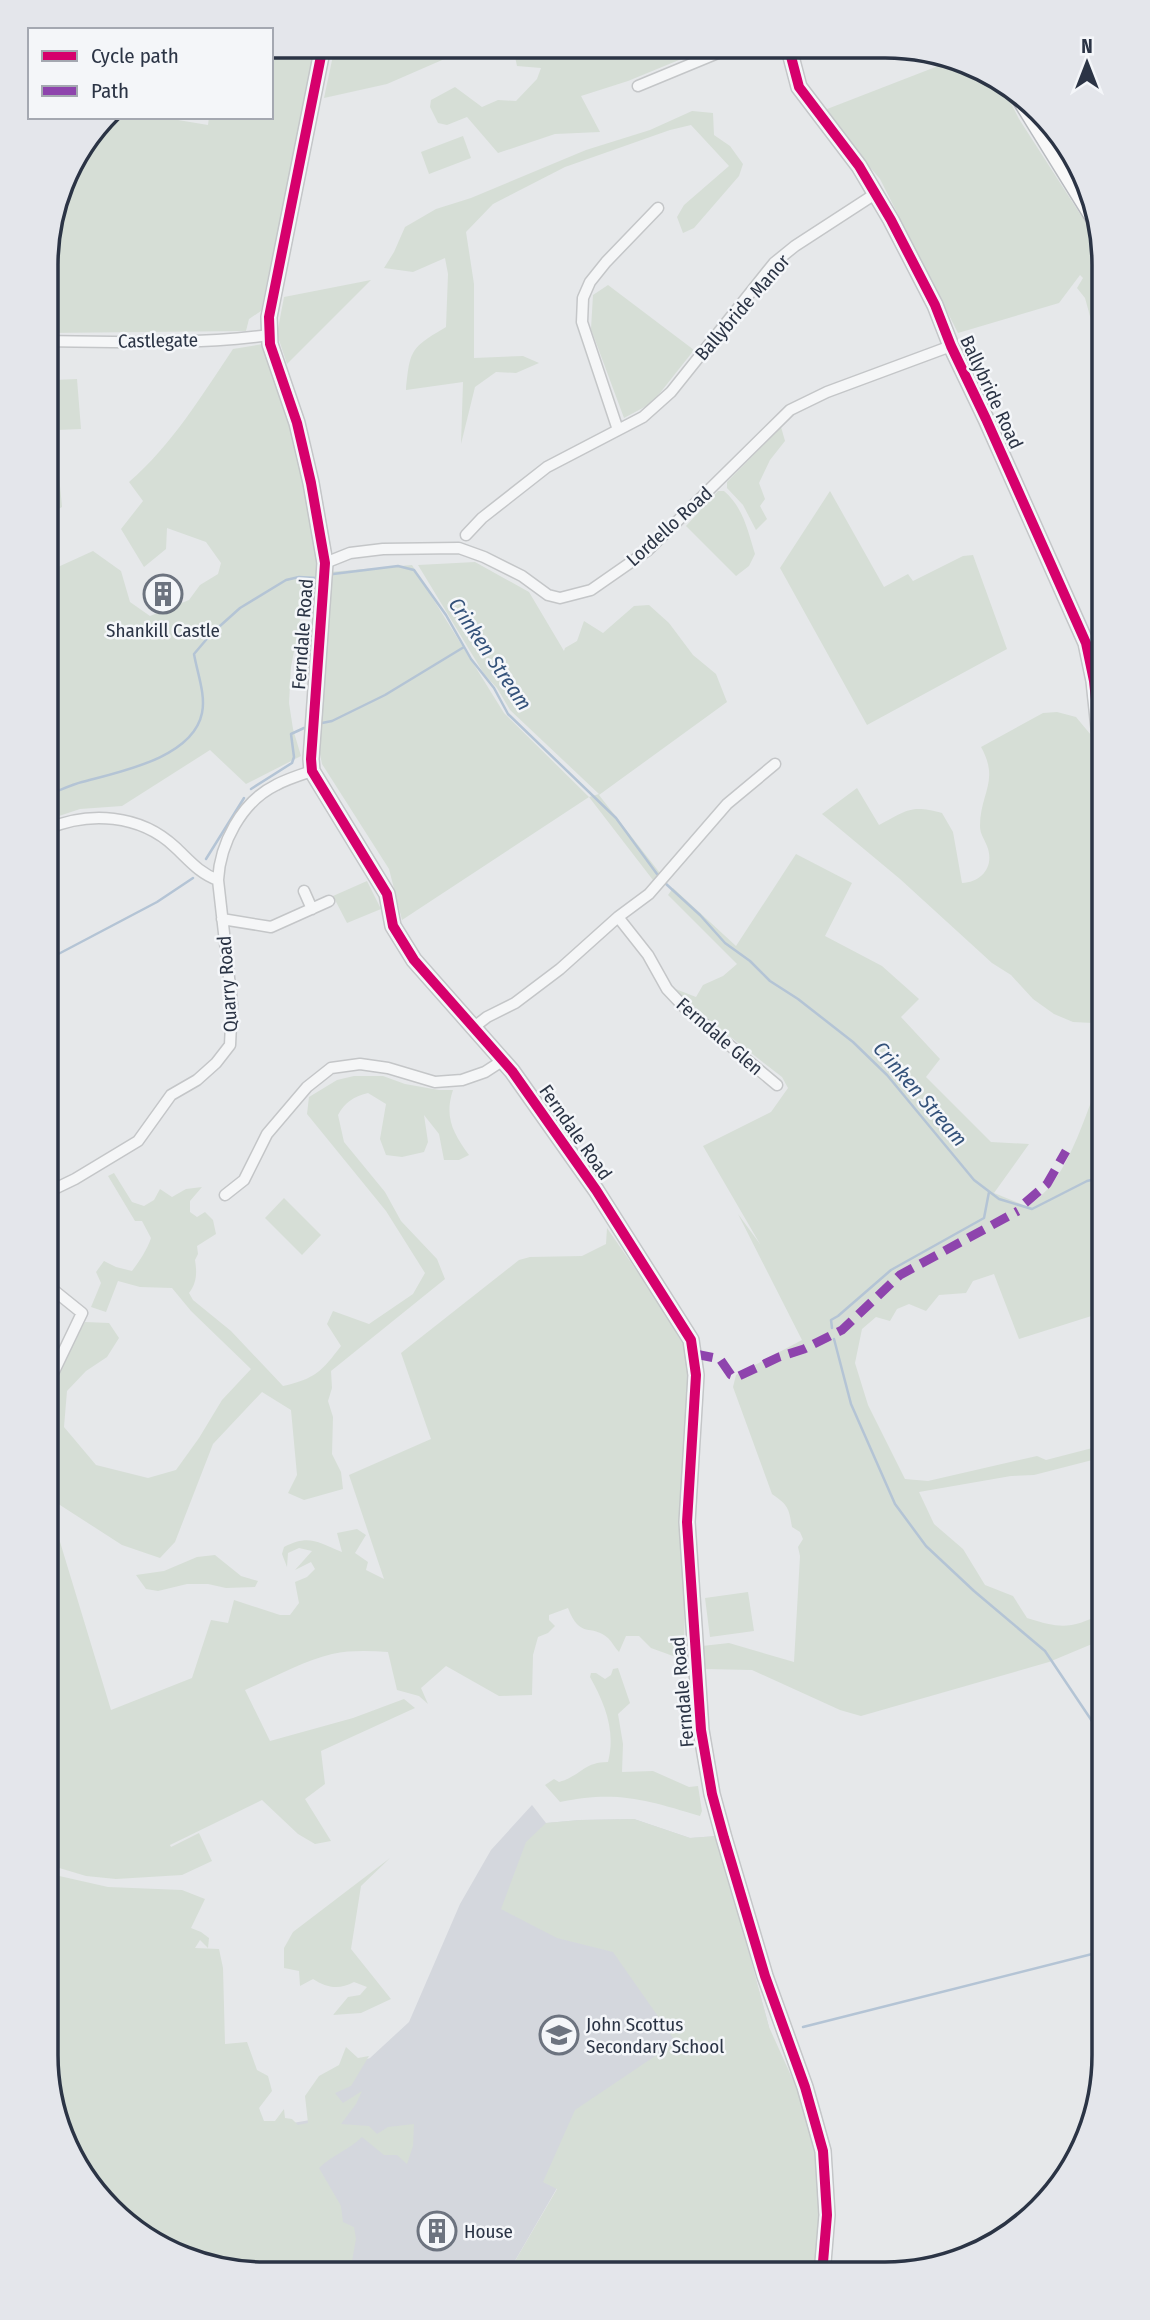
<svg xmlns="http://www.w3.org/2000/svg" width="1150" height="2320" font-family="'Fira Sans Condensed',sans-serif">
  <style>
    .built { fill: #d4d7dd }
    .green { fill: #d6ded6 }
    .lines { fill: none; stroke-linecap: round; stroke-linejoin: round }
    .stream { stroke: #b4c4d5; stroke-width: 2.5 }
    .street-casing { stroke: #c4c6c8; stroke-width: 13 }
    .secondary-casing { stroke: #c4c6c8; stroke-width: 18 }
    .highway-casing { stroke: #b8bbbf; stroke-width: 21 }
    .street { stroke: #f5f6f7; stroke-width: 10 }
    .secondary { stroke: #f8f8f8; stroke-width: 14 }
    .highway { stroke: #f8f8f8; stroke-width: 18 }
    .quiet { stroke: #8e44ad; stroke-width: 9; stroke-dasharray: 18 9; stroke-linecap: butt }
    .cycleway-casing { stroke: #f4f6f9; stroke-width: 15 }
    .cycleway { stroke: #d6006c; stroke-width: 10 }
    .labels { text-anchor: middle; stroke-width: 5; stroke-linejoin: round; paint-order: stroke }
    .street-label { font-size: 19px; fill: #2b3445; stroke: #f4f6f9 }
    .poi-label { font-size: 19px; fill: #2b3445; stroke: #f4f6f9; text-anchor: start }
    .water-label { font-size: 21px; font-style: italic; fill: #34527a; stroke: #f4f6f9 }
    .rim { fill: none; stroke: #2b3445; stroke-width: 3.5 }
  </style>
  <rect width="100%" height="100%" fill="#e6e8ea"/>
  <path class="built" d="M532 1805 546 1823 580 1820 634 1819 690 1838 717 1836 769 2027 544 2182 557 2188 508 2273H299L264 2128 310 2120 320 2078 370 2058 409 2022 460 1904 491 1850Z"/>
  <path class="green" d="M271 46H316L261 311 249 319 246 331 47 333V236L68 167 107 117H160L208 125 209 117H271Z
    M335 46 472 47 387 84 324 98Z
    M524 47 708 48 628 81 581 96 600 132 555 134 498 153 467 117 447 125 438 123 430 107 431 100 455 87 482 107 498 100 516 101 537 79 541 68 517 66 514 52Z
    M951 61 1003 87 1019 119 1102 248 1104 265V367L1085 298 1077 288 1083 278 1080 275 1059 303 958 333 880 179 822 111Z
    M692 111 713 113 714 135 730 146 743 164 739 176 694 228 683 233 677 217 684 205 729 166 691 125 670 130 565 167 493 204 466 232 474 284V358L523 356 539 363 516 373 496 372 475 387 461 444 463 382 406 390C410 349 411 348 446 327L448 274 445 258 413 272 384 268 394 252 405 227 436 209 471 198 586 150 650 130Z
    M463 136 471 158 429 174 421 152Z
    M371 280 287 364 277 334 284 297Z
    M608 285 694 350 652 403 624 418 591 329 593 295Z
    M263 344C289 424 319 505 319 590L303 604 291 667 289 703 293 729 301 756 246 784 210 750 122 806 80 809 47 820V572L93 551 121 571 130 602 150 616 189 600 200 585 218 574 221 563 206 542 167 528 166 549 144 567 121 529 143 501 129 482C172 445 202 395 233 349Z
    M47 349 62 507 55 511 49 510 53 530 47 532Z
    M77 379 81 429 57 430 54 380Z
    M781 427 785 441 770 460 759 483 765 499 760 506 767 519 756 530 743 505 727 488V482Z
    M718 491H724C743 507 748 531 755 554L749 566 736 576 686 526Z
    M830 491 884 587 908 574 913 581 963 556 973 555 1007 649 867 725 780 568Z
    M475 562 529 592 564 651 565 648 577 641 584 621 603 633 634 606 649 605 669 623 693 655 716 674 727 702 599 795 663 877 656 884 589 797 402 920 389 869 322 764 317 739 329 572 412 565 504 713 589 797 599 794 510 710 497 688 484 674 418 565Z
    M1057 712 1076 717 1091 735 1104 882 1103 987 1098 1007 1101 1015 1093 1023 1073 1022 1054 1014 1033 999 1011 975 992 963 900 879 822 814 857 788 879 825C906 811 910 804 942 813L953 832 962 883C982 882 995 866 987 846 984 838 980 834 980 826 980 793 1000 781 981 747L1043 713Z
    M796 854 852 883 825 936 882 966 919 999 901 1017 940 1059 926 1077 991 1142 1029 1144 994 1193 1026 1206C1064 1189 1083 1121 1098 1084L1104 1089V1312L1019 1339 994 1274 973 1281 966 1293 939 1295 926 1311 909 1304 897 1309 890 1321 876 1317 862 1329 855 1363 868 1405 905 1479 928 1481 1037 1456 1046 1460 1104 1445V1457L1034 1475 1011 1476 919 1492 934 1524 963 1549 985 1585 1013 1596 1027 1618C1062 1629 1070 1629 1104 1613V1639L1049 1662 861 1716 840 1710 752 1670 705 1669 702 1646 729 1643 794 1662 800 1556 798 1547 803 1539 800 1532 792 1527C789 1508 788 1505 772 1494L733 1387 736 1375 802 1340 738 1214 760 1244 703 1146 771 1112 788 1088 782 1077 687 1003 673 988 696 997 703 985 723 976 737 964 668 895 673 888 736 946Z
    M367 881 381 909 347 923 333 896Z
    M354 1076H383L405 1084 439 1090H453C444 1117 453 1133 469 1155L459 1160H444L439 1134 424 1115 428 1142 424 1152 402 1157 386 1155 380 1139 386 1104 368 1093C353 1097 345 1102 338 1115L344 1142 385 1192 401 1221 437 1259 445 1279 331 1371 332 1388 328 1401 333 1417 332 1454 341 1472 343 1489 304 1500 288 1493 297 1475 291 1410 262 1392 213 1444 175 1542 160 1558 122 1545 46 1496V1392L85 1322 109 1323 119 1338 107 1357 86 1371 67 1391 64 1427 96 1465 148 1478 176 1470 199 1438 222 1400 251 1369 191 1311 172 1288 140 1287 118 1281 106 1312 91 1307 101 1283 96 1272 104 1261 116 1267 132 1271C140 1260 147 1250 151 1238L142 1221H135L108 1176 114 1173 132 1202 144 1206 154 1200 160 1189 172 1197 186 1189 202 1187 190 1201V1212L197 1217 205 1212 213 1220 216 1234 197 1246 198 1254 195 1260C197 1273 197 1282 189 1293L193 1300 231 1331 283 1386C315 1379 322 1371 341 1346L327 1324 333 1311 369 1324 413 1294 425 1273 386 1211 307 1114 309 1097 337 1080Z
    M284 1198 321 1235 302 1255 265 1218Z
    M607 1228 661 1306 688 1353 684 1660 651 1648 639 1636H626L619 1652C615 1648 612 1642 608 1638 591 1623 580 1640 568 1608L549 1615V1620L555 1626 548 1633 538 1637 533 1655 532 1695 499 1696 446 1666 421 1688 428 1704 419 1696 397 1690 388 1652C370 1651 351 1650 332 1654 303 1661 273 1678 245 1690L270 1741 353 1718 404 1699 415 1708 321 1751 325 1784 305 1799 331 1841 315 1844 298 1834 262 1800 170 1845 171 1847 199 1833 212 1861 182 1875 116 1879 86 1876 46 1864V1529L57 1532 111 1710 192 1678 211 1620 228 1623 234 1600 280 1615H290L299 1603 295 1582 307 1577 315 1569 311 1562 295 1570 312 1551 299 1548 288 1553 287 1567 282 1554 284 1547C309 1534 317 1542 342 1552L337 1533 357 1529 366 1535 355 1553 368 1562 366 1570 384 1579 349 1475 431 1439 401 1353 519 1260 530 1257 582 1256 606 1244Z
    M215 1555 241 1576 258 1581 255 1587 226 1588 208 1584H187L158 1591 146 1589 136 1575 164 1571 197 1557Z
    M748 1592 754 1631 710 1637 705 1598Z
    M618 1668 630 1703 618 1714 623 1744 622 1772 653 1771 689 1787 698 1786 702 1811 700 1816C647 1800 616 1790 560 1802L545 1785 554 1779 559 1782C581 1776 583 1762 608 1762 616 1731 605 1704 590 1677L591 1673H596L605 1679 611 1675 613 1669Z
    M634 1819 690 1838 717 1836 769 2027 808 2113 817 2155 820 2193 817 2274 508 2273 557 2189 543 2182 575 2110 676 2042 613 1952 557 1938 501 1909 526 1842 546 1823 580 1820Z
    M390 1858 361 1886 351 1949 391 1999 361 2013 333 2015 348 1997 360 1995 367 1987 354 1982C339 1990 327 1988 313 1979L300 1986 299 1971 284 1968V1948L293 1932Z
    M46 1873 108 1887 182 1890 205 1899 191 1928 201 1932 209 1938 208 1948 200 1940 195 1948 219 1949 223 1968 225 2044 247 2042 257 2070 268 2076 272 2091 259 2108 264 2121H275L284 2109 285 2118 292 2119 298 2125 308 2123 305 2096 319 2076 339 2065 346 2047 358 2058 369 2056 351 2086 335 2093 343 2103 362 2091 356 2104 341 2124 369 2126 377 2134 388 2127 414 2124 413 2146 407 2164 397 2155H384L362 2137C349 2150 332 2155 319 2168L341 2206 343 2222 354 2227 356 2239 350 2273H236L180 2258 120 2220 57 2125 46 2055Z"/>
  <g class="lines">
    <path class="stream" d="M333 574 398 566 414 570 446 615 471 659 494 688 508 714 616 818 657 874
      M322 723 332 721 385 695 464 647
      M251 789 292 763 294 757 291 734 304 728
      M47 795C59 791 70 785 82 782 119 772 193 758 202 713 206 695 197 672 194 654L211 634 240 608 286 580 299 577 316 578
      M206 859 244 798
      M665 883 700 915 725 943 750 961 770 981 798 999 853 1042 887 1075 974 1180 999 1199 1032 1209 1087 1181 1104 1177
      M47 960 157 902 193 878
      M832 1328 831 1320 838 1316 891 1270 984 1218 989 1192
      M834 1339 851 1404 895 1504 926 1546 974 1591 1045 1651 1104 1739
      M803 2027 1104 1951"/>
    <defs>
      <path id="street" d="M638 86 730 48
        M47 341C120 342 197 345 269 335
        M618 430 582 322 583 298 590 282 606 262 658 208
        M466 535 482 518 547 467 643 417 671 392 774 263 795 246 875 194
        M325 563 350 553 383 549 459 548 484 557 522 576 548 595 560 598 591 590 647 551 790 410 827 392 951 346
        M47 829C89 811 140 814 175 847 189 860 199 873 218 880
        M304 891 312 909
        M618 917 648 955 667 989 685 1008 777 1085
        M222 919 271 927 329 901
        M474 1027 487 1017 515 1003 560 969 618 917 649 894 727 804 775 764
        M46 1193 75 1179 138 1141 171 1095 197 1080 216 1063 230 1045 232 1004 218 880C220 844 241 802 276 785 287 779 300 775 312 771
        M225 1195 244 1180 267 1134 307 1087 331 1068 360 1064 388 1068 435 1082 462 1080 485 1072 502 1061
        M46 1388 82 1313 46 1284"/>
      <path id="secondary" d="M323 46 269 317 270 344 297 423 311 483 325 563 311 759 312 771 387 894 393 926 414 960 512 1071 596 1190 691 1340 696 1375 687 1522 701 1730 712 1794 724 1838 765 1976 805 2087 823 2151 827 2215 822 2274
        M789 49 799 87 859 166 891 220 935 305 951 346 986 419 1086 643 1094 681 1104 775"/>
      <path id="highway" d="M1019 95 1097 221"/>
    </defs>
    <use href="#street" class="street-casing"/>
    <use href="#secondary" class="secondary-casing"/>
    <use href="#highway" class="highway-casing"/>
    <use href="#street" class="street"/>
    <use href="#secondary" class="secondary"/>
    <use href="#highway" class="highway"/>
    <path class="quiet" d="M1025 1203 1047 1184 1066 1151
      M695 1354 720 1359 731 1375 737 1377 779 1357 804 1349 842 1330 900 1275 1018 1211"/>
    <defs>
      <path id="cycleway" d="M323 46 269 317 270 344 297 423 311 483 325 563 311 759 312 771 387 894 393 926 414 960 512 1071 596 1190 691 1340 696 1375 687 1522 701 1730 712 1794 724 1838 765 1976 805 2087 823 2151 827 2215 822 2274
        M789 49 799 87 859 166 891 220 935 305 951 346 986 419 1086 643 1094 681 1104 775"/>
    </defs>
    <use href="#cycleway" class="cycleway-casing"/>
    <use href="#cycleway" class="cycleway"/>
  </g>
  <defs>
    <symbol id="building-ring" viewBox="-11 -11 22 22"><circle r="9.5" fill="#f4f6f9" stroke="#6c737f" stroke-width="1.5"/><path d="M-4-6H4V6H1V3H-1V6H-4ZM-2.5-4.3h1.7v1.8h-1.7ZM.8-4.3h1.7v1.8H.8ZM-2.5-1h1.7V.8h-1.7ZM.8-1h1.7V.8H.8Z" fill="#6c737f"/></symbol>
    <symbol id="school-ring" viewBox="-11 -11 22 22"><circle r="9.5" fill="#f4f6f9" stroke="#6c737f" stroke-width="1.5"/><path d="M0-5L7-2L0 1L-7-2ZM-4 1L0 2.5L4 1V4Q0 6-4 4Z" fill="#6c737f"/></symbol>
  </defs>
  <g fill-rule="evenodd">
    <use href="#building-ring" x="141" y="572" width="44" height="44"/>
    <use href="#school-ring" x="537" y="2013" width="44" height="44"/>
    <use href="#building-ring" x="415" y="2209" width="44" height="44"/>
  </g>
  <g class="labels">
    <g class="street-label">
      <text transform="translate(742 307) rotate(-49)" y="7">Ballybride Manor</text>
      <text transform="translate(158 340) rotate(-1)" y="7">Castlegate</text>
      <text transform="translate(992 392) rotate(65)" y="7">Ballybride Road</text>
      <text transform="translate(669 526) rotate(-42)" y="7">Lordello Road</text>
      <text transform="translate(302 634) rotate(-86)" y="7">Ferndale Road</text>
      <text transform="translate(227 984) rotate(-94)" y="7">Quarry Road</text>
      <text transform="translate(720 1036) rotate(41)" y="7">Ferndale Glen</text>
      <text transform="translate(576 1132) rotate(55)" y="7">Ferndale Road</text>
      <text transform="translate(682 1692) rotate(-95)" y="7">Ferndale Road</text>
    </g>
    <g class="poi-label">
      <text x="163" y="637" text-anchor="middle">Shankill Castle</text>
      <text x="586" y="2031">John Scottus<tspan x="586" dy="22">Secondary School</tspan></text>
      <text x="464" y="2238">House</text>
    </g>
    <g class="water-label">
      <text transform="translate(490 654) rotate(56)" y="7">Crinken Stream</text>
      <text transform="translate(920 1094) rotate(49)" y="7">Crinken Stream</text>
    </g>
  </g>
  <path d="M0 0H1150V2320H0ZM265 58H885A207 207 0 0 1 1092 265V2055A207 207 0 0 1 885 2262H265A207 207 0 0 1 58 2055V265A207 207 0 0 1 265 58Z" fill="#e4e6eb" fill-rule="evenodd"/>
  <path class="rim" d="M265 58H885A207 207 0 0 1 1092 265V2055A207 207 0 0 1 885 2262H265A207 207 0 0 1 58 2055V265A207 207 0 0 1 265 58Z"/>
  <rect x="28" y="28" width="245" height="91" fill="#f4f6f9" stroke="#a4a8b1" stroke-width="2"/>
  <rect x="42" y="51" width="35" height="10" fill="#d6006c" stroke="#a4a8b1" stroke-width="2"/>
  <text x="91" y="63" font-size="21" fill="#2b3445">Cycle path</text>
  <rect x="42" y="86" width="35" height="10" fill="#8e44ad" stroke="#a4a8b1" stroke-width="2"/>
  <text x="91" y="98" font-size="21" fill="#2b3445">Path</text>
  <g transform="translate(1087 63)" stroke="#f4f6f9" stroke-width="5" paint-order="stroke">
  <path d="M0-5L12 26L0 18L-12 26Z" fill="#2b3445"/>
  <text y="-10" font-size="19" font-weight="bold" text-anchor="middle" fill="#2b3445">N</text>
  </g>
</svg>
